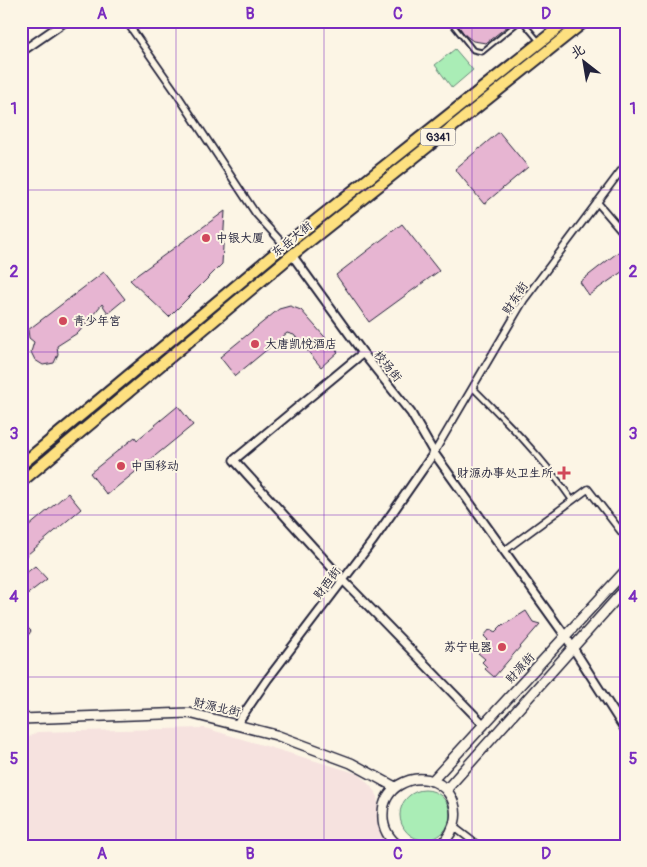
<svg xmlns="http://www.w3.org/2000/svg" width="647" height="867" font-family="Pangolin,'LXGW WenKai TC',sans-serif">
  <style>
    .built { fill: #f6e2df }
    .green { fill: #aaedb6; stroke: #668878 }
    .building { fill: #e7b5d2; stroke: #22223b }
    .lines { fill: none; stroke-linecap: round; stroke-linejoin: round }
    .service-casing { stroke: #22223b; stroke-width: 7 }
    .pedestrian-casing { stroke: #22223b; stroke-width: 8 }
    .minor-casing { stroke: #22223b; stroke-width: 9 }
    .tertiary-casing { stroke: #22223b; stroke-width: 11 }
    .secondary-casing { stroke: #22223b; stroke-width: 12 }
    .trunk-casing { stroke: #22223b; stroke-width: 14 }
    .service { stroke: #fcf5e5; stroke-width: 3 }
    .pedestrian { stroke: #fcf5e5; stroke-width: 4.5 }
    .minor { stroke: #fcf5e5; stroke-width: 5.5 }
    .tertiary { stroke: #fcf5e5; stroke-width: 7 }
    .secondary { stroke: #fcf5e5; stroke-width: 9 }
    .trunk { stroke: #fde080; stroke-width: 10 }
    .grid { fill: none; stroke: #7b2cbf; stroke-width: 1; stroke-opacity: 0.55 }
    .poi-dot { fill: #d1495b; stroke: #fcf5e5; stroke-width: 2 }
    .labels { text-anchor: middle; stroke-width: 4; stroke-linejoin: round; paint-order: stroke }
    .shield { fill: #fcf5e5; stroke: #63616e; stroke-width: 1 }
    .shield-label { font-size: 11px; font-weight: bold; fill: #22223b }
    .poi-label { font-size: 12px; fill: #22223b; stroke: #fcf5e5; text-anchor: start }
    .street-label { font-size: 12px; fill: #22223b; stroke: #fcf5e5 }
    .neatline { fill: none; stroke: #7b2cbf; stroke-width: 2 }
    .grid-label { font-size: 16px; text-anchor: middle; font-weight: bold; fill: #7b2cbf }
  </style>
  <rect width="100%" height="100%" fill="#fcf5e5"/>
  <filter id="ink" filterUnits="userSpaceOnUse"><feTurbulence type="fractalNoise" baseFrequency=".02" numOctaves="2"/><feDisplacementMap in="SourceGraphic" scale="10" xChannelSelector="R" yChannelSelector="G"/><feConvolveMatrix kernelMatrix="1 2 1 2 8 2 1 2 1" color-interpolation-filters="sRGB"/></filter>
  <g filter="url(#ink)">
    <path class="built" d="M205 728 359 774 376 792 385 841 383 846H21V746L23 741 37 732Z"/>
    <path class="green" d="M455 49 473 70 452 88 435 65Z
      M400 815a25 25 0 1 1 50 0a25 25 0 1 1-50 0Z"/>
    <path class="building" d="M455 21H505L509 25 486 43 473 41 465 35Z
      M499 132 528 167 484 204 455 169Z
      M225 211 222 264 169 317 130 280Z
      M402 224 439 271 369 322 336 275Z
      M626 246V269L589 295 580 282Z
      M104 272 125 299 108 313 102 304 79 332 57 346 58 354 54 363 43 365 35 360 31 352 34 342 29 338 28 330Z
      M290 306 301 310 338 352 321 367 294 335 287 333 235 376 220 357 279 309Z
      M178 406 193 425 107 495 90 473 135 437 137 440Z
      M68 493 81 509 21 560V533Z
      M35 566 47 579 21 599V577Z
      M526 611 533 622 540 624 494 677 485 669 487 667 482 662 485 659 478 653 488 640 484 636 490 629 495 632 503 624 504 625Z
      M21 621 31 631 21 646Z"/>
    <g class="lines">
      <defs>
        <path id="service" d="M450 21 473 50 482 52 520 21
          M522 21 538 40"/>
        <path id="pedestrian" d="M473 388C508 423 544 459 572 500"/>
        <path id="minor" d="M126 21 177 94 256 214 286 247
          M597 202 626 236
          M434 453 524 300 626 164
          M504 551 588 489 626 538
          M454 827 479 846"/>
        <path id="tertiary" d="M21 52 66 21
          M292 255 363 353 411 413 434 453 566 637 626 731
          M363 353 234 460 343 580 484 725
          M236 725 267 680 372 542 434 453"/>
        <path id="secondary" d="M21 719 189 713 276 735 351 763 395 787
          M432 781 626 570
          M446 790 626 588
          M399 846C388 838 382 827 383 813 383 802 389 791 399 785 439 761 478 811 440 846"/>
        <path id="trunk" d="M21 465 285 245 567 21
          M21 482 292 255 585 21"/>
      </defs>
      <use href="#service" class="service-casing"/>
      <use href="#pedestrian" class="pedestrian-casing"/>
      <use href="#minor" class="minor-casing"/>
      <use href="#tertiary" class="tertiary-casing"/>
      <use href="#secondary" class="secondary-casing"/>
      <use href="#trunk" class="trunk-casing"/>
      <use href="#service" class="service"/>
      <use href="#pedestrian" class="pedestrian"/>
      <use href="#minor" class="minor"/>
      <use href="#tertiary" class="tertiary"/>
      <use href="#secondary" class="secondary"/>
      <use href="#trunk" class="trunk"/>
    </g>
  </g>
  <path class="grid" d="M176 21V846M324 21V846M472 21V846M21 190H626M21 352H626M21 515H626M21 677H626"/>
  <g class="poi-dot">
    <circle cx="206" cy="238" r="5"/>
    <circle cx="63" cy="321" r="5"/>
    <circle cx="255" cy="344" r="5"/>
    <circle cx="121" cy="466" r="5"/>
    <path d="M561.5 465.5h5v5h5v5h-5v5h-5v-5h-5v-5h5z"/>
    <circle cx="502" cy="647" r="5"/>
  </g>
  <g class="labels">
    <rect class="shield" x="420.5" y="128.5" width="35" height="17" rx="4"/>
    <g class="shield-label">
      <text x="438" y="141">G341</text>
    </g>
    <g class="poi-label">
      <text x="216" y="242">中银大厦</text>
      <text x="73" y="325">青少年宫</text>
      <text x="265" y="348">大唐凯悦酒店</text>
      <text x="131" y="470">中国移动</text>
      <text x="553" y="477" text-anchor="end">财源办事处卫生所</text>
      <text x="492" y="651" text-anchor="end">苏宁电器</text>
    </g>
    <g class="street-label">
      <text transform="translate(292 239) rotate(-39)" y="4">东岳大街</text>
      <text transform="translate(515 298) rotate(-57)" y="4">财东街</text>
      <text transform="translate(388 366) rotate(51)" y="4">校场街</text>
      <text transform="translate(327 583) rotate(-53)" y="4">财西街</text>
      <text transform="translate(520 668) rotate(-47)" y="4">财源街</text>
      <text transform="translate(217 707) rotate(13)" y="4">财源北街</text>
    </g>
  </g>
  <rect width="647" height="867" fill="none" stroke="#fcf5e5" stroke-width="55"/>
  <g transform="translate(584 62) rotate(329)" stroke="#fcf5e5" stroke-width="4" paint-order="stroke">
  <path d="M0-4L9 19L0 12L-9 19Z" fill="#22223b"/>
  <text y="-8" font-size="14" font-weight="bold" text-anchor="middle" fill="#22223b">北</text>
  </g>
  <rect x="28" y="28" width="592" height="812" class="neatline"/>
  <g class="grid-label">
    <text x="102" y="19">A</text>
    <text x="250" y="19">B</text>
    <text x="398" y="19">C</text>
    <text x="546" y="19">D</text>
    <text x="14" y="114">1</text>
    <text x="633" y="114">1</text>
    <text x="14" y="277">2</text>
    <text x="633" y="277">2</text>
    <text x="14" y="439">3</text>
    <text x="633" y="439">3</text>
    <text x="14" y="602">4</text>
    <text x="633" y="602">4</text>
    <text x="14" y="764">5</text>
    <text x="633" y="764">5</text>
    <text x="102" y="859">A</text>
    <text x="250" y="859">B</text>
    <text x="398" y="859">C</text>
    <text x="546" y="859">D</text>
  </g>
</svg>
